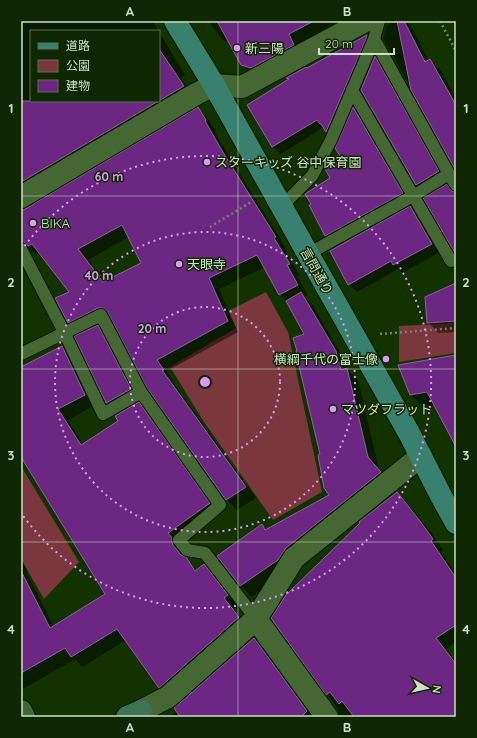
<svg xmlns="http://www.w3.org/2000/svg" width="477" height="738" font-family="Quicksand,'Noto Sans JP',sans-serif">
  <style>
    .green { fill: #7a373d }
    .shadow { fill: #0007; fill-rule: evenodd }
    .building { fill: #6b2782; stroke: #8a6598; fill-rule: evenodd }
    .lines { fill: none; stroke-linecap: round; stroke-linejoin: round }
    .lane-casing { stroke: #071801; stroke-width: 14 }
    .street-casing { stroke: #071801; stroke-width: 24 }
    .secondary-casing { stroke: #071801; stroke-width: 24 }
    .primary-casing { stroke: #071801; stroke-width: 24 }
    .path { stroke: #6e8961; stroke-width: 2.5; stroke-dasharray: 2 3; stroke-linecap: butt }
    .lane { stroke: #446734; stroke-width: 12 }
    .street { stroke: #446734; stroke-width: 22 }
    .secondary { stroke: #3e7451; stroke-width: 22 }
    .primary { stroke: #38816e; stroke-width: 22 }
    .grid { fill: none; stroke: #cde1c5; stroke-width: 1; stroke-opacity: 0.55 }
    .ring { fill: none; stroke: #dc99f5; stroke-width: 2; stroke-dasharray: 2 4 }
    .poi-dot { fill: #dc99f5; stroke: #0f2702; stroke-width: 1.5 }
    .labels { text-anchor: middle; stroke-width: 3; stroke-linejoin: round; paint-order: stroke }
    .poi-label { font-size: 13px; fill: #cde1c5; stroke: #0f2702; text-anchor: start }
    .street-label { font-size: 13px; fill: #cde1c5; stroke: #0f2702 }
    .centre { fill: #dc99f5; stroke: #0f2702; stroke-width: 2 }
    .ring-label { font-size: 12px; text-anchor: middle; font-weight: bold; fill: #dc99f5; stroke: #0f2702; stroke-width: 3; stroke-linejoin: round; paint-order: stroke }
    .neatline { fill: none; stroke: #cde1c5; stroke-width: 1.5 }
    .grid-label { font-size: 13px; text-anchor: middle; font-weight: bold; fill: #cde1c5 }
  </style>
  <rect width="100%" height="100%" fill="#123300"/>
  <path class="green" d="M266 292 288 332 322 492 273 520 204 422 170 367 236 328 228 311Z
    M456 323V353L399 362V326Z
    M21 466 79 562 44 599 21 559Z"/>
  <path class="shadow" d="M21 21H153L158 31H31V101H159V32L185 75 181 78 194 97 21 201Z
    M209 21H339L297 44 303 54 251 74 242 65 228 40 225 42 217 33ZM245 65 256 68 255 70 245 68Z
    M394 21H405L412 28 429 61 430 60 441 71 456 98V169L383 38 387 25Z
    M367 36 374 43 334 139 324 127 281 154 273 147 248 105 289 80 287 78 307 69Z
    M375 58 381 64 445 178 423 191 417 185 362 90Z
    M198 109 208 119 216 131 215 132 235 166 286 248 284 249 300 275 297 276 308 295 304 297 312 304 346 363 348 370 358 380 379 469 391 483 289 570 252 597 241 586 218 556 261 525 267 530 331 495 301 362 306 335 288 302 280 294 265 267 219 289 238 332 167 371 173 381H172L256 498 237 510 227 500 148 388 112 318H109L96 325 105 334 138 397 115 411 107 403 76 337 81 334 69 322 71 292 42 255 40 256 36 253 32 252 29 253 21 261V210L28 209ZM129 237 142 263 105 282 88 260Z
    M354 109 360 115 409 200 333 242 326 235 332 178 344 159Z
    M410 207 419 215 440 252 402 273 398 269 357 292 349 284Z
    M456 284V332L438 333 428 322Z
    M62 347 73 357 95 405 68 420 83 445 120 421 139 403 149 414 219 514 178 544 183 556 197 571 204 566 215 576 238 606 234 609 249 628 170 698 160 687 126 640 82 667 75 659 21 690V558L27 570 26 571 54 627 107 594 23 458 21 459V364L23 367Z
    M456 356V445L435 405 424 407 411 395Z
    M397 493 407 503 431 532 443 550 441 552 456 574V642L446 649 456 662V717H340L338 709 272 618Z
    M254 639 264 649 313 717H170Z"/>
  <path class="building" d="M217 21H314L289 34 294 45 251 68 241 65Z
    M397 21H404L425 62 430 59 456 105V171L411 90Z
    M367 35V37L326 132 321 124H320L317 120 272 147 247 105 289 79 286 78 306 67 307 68Z
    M159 49 184 86 21 182V101H159Z
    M375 56 439 171 416 185 361 90Z
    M198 107 206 120 205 121 224 154 276 237 274 238 290 264 287 265 298 285 279 295 257 255 209 278 228 321 157 360 164 370H162L246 487 226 500 147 388 107 311 105 309 102 308H98L68 323 55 298 69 292 32 244 28 246 25 243 21 242V211L33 205V204ZM122 225 141 263 103 282 78 249Z
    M353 107 403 193 325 236 309 205 311 204 305 194 330 178 325 169 342 159 335 148Z
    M447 184 452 191 456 192V255L423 198Z
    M410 206 432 244 393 265 391 261 348 285 330 251Z
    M456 283V321L427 323 425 297Z
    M301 292 336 351 341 370 347 368 368 457 381 472 286 548 278 560 240 586 217 556 262 524 265 530 329 495 324 488 318 455 320 454 298 362H300L296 351H297L293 338 304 334 286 301Z
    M98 325 131 389 106 403 74 336Z
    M62 346 85 395 58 409 81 445 118 421 115 416 139 402 210 503 168 533 172 538V542L173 545 181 555 186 557 195 571 204 564 228 595 224 598 239 617 159 688 117 629 71 657 65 648 21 673V571L50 628 105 594 21 457V367Z
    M456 355V447L427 392 410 395 398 365Z
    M397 492 420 521 433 539 431 541 456 578V625L436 638 456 664V717H354L342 701 339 704 330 692 326 695 271 618 286 595 360 523 359 522Z
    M254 638 307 711 301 717H180L174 708Z"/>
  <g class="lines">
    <defs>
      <path id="lane" d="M374 39 449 174 456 185
        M352 90 451 261
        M281 207 312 176 331 140 374 39 379 21
        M21 249 64 332 103 414 141 392
        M308 254 413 196 449 174
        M21 354 101 315 141 392 220 505 179 540 187 550 205 553 256 619"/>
      <path id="street" d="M21 197 196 94 214 85 242 87 365 21
        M256 619 327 717
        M21 711 24 717
        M141 711 168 697 256 619 294 558 421 456"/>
      <path id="secondary" d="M127 717 141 711"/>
      <path id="primary" d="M175 21 214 85 308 254 409 433 440 494 456 523"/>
    </defs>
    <use href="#lane" class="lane-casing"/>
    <use href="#street" class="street-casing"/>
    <use href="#secondary" class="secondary-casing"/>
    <use href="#primary" class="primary-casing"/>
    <path class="path" d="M440 21 456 51
      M210 227 251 202
      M380 334 456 328"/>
    <use href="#lane" class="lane"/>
    <use href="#street" class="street"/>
    <use href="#secondary" class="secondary"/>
    <use href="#primary" class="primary"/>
  </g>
  <path class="grid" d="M238 21V717M21 196H456M21 369H456M21 542H456"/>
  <g class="ring">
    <circle cx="205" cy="382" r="75"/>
    <circle cx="205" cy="382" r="150"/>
    <path d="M21 251A226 226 0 1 1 21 513"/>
  </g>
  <g class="poi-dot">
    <circle cx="237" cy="48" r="4"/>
    <circle cx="207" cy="162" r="4"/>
    <circle cx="33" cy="223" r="4"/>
    <circle cx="179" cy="264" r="4"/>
    <circle cx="386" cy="359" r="4"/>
    <circle cx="333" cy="409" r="4"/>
  </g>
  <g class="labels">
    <g class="poi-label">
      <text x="245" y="53">新三陽</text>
      <text x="215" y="167">スターキッズ 谷中保育園</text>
      <text x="41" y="228">BIKA</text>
      <text x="187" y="269">天眼寺</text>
      <text x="378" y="364" text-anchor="end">横綱千代の富士像</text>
      <text x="341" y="414">マツダフラット</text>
    </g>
    <g class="street-label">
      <text transform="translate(317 271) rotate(61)" y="5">言問通り</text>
    </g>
  </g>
  <circle cx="205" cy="382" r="6" class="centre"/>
  <g class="ring-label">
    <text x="109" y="181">60 m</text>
    <text x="99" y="280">40 m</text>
    <text x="152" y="333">20 m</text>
  </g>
  <rect width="477" height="738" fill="none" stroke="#0f2702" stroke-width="44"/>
  <rect x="30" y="30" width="130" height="72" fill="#0f2702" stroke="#5b7150"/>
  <rect x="38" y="43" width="20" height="6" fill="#38816e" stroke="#5b7150"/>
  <text x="66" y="50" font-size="12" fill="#cde1c5">道路</text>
  <rect x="38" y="60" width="20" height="12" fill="#7a373d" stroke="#5b7150"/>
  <text x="66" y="70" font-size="12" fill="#cde1c5">公園</text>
  <rect x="38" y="80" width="20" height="12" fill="#6b2782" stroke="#5b7150"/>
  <text x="66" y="90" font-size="12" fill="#cde1c5">建物</text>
  <g transform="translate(427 688) rotate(98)" stroke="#0f2702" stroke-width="3" paint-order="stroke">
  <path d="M0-3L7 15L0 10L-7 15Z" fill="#cde1c5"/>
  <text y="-6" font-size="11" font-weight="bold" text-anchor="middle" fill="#cde1c5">N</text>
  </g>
  <path d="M319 48v6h75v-6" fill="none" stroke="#cde1c5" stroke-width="2"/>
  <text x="325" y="48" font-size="12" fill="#cde1c5" stroke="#0f2702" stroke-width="3" paint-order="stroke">20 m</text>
  <rect x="22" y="22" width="433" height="694" class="neatline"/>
  <g class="grid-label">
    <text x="130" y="16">A</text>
    <text x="347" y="16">B</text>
    <text x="11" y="113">1</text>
    <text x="466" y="113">1</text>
    <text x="11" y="287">2</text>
    <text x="466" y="287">2</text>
    <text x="11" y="460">3</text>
    <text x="466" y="460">3</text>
    <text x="11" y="634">4</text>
    <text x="466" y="634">4</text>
    <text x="130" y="732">A</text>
    <text x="347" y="732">B</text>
  </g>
</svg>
